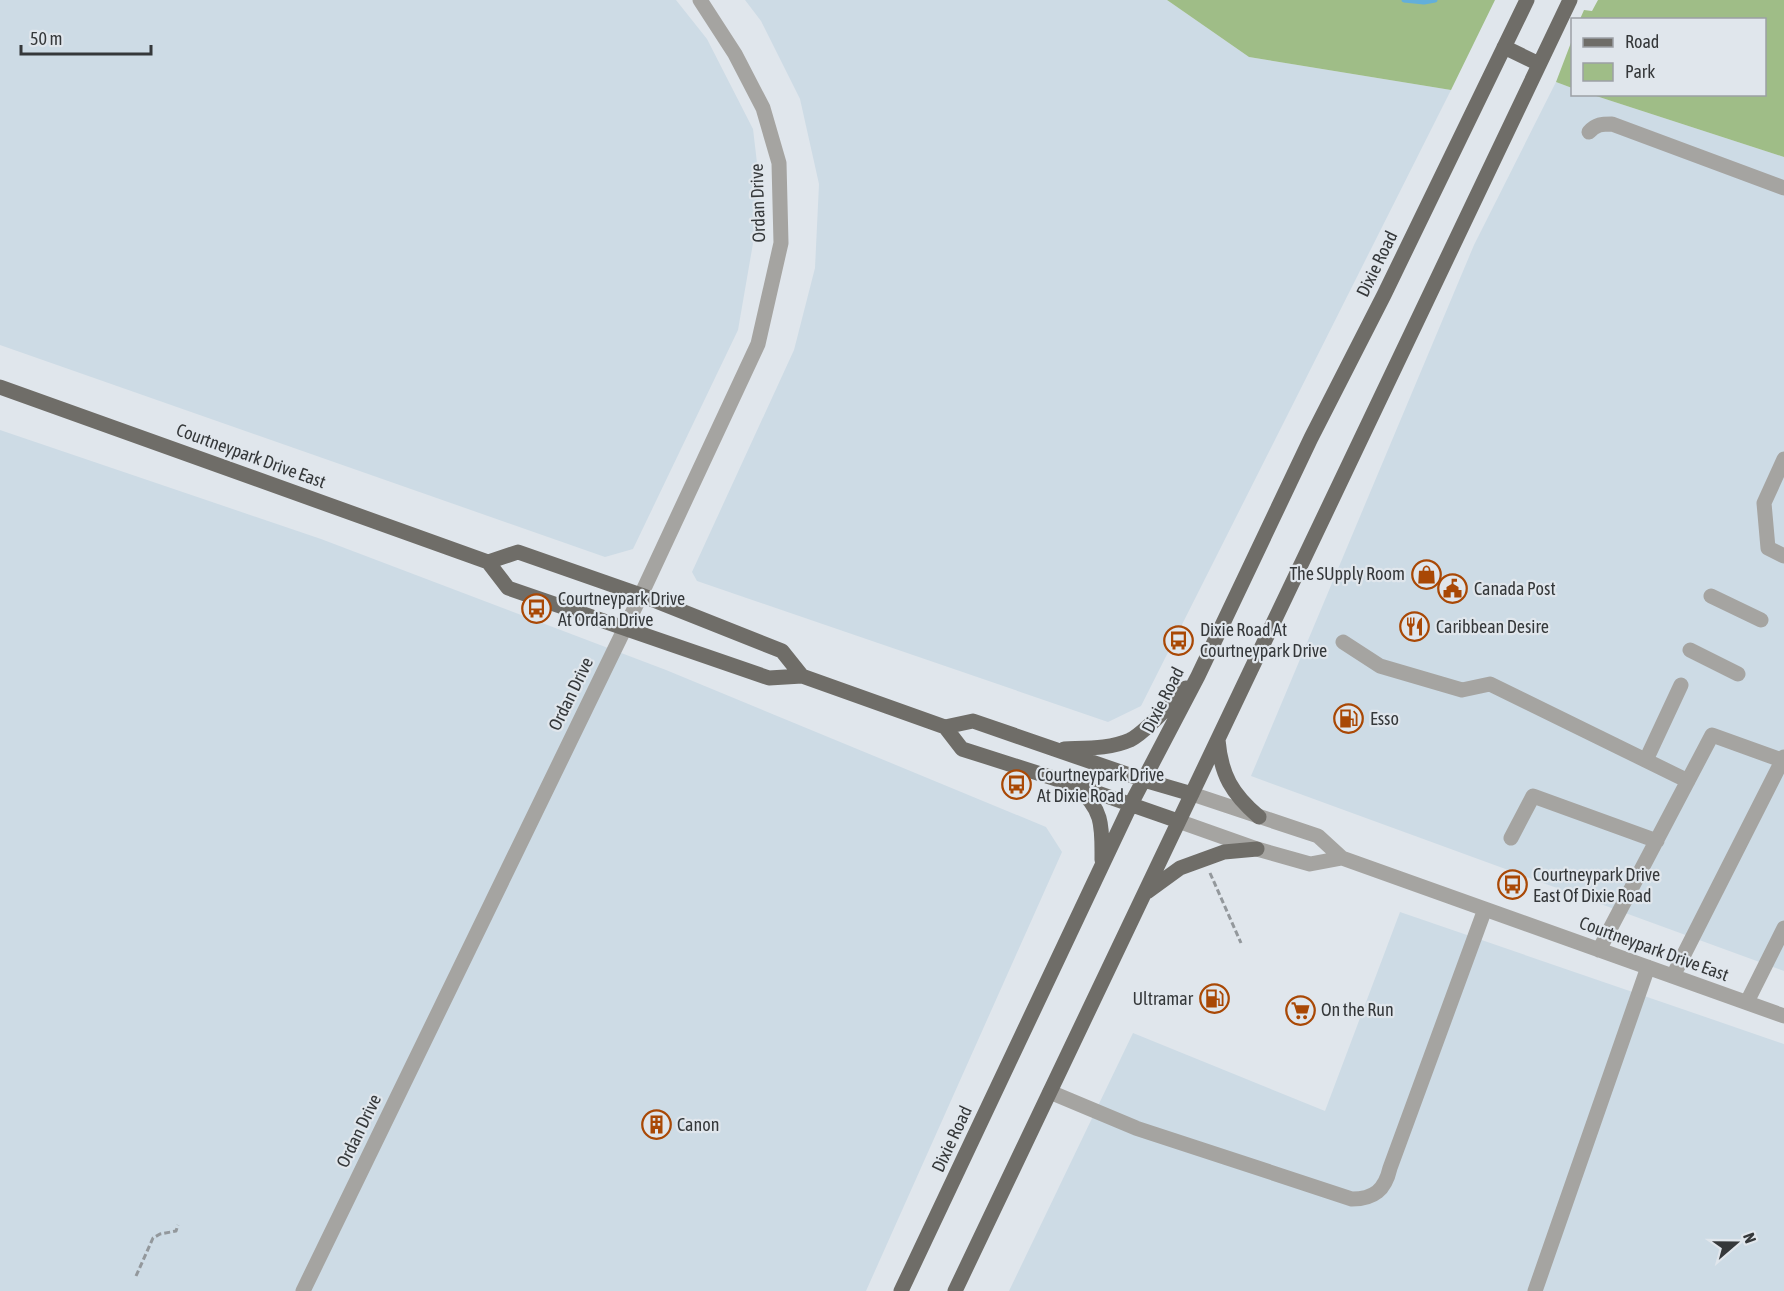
<svg xmlns="http://www.w3.org/2000/svg" width="1784" height="1291" font-family="'Asap Condensed',sans-serif">
  <style>
    .built { fill: #cddbe5 }
    .green { fill: #9fbd87 }
    .lines { fill: none; stroke-linecap: round; stroke-linejoin: round }
    .stream { stroke: #63afda; stroke-width: 5 }
    .path { stroke: #93989c; stroke-width: 3; stroke-dasharray: 6 3; stroke-linecap: butt }
    .minor { stroke: #a5a4a1; stroke-width: 15 }
    .major { stroke: #6f6d68; stroke-width: 15 }
    .labels { text-anchor: middle; stroke-width: 4.5; stroke-linejoin: round; paint-order: stroke }
    .street-label { font-size: 18px; fill: #35383a; stroke: #e0e6ec }
    .poi-label { font-size: 18px; fill: #35383a; stroke: #e0e6ec; text-anchor: start }
  </style>
  <rect width="100%" height="100%" fill="#e0e6ec"/>
  <path class="built" d="M0 0H676L707 39 753 129 761 197 738 330 633 549 605 557 0 345Z
    M745 0H1167L1249 57 1451 90 1141 706 1108 722 697 581 692 572 794 350 815 268 819 184 800 99 761 21Z
    M1556 82 1572 88V94L1593 95 1784 157V971L1251 776 1474 245Z
    M0 430 321 539 666 670 1046 827 1062 852 866 1291H0Z
    M1400 912 1784 1044V1291H1009L1133 1033 1325 1111Z"/>
  <path class="green" d="M1167 0H1495L1451 90 1249 57Z
    M1598 0H1784V157L1593 95 1764 94V20L1580 19 1584 10 1592 11Z
    M1572 40V88L1556 82Z"/>
  <g class="lines">
    <path class="stream" d="M1404 0 1424 2 1435 0"/>
    <path class="path" d="M1210 873 1241 943
      M136 1276 153 1238 160 1234 176 1231 178 1225"/>
    <path class="minor" d="M1589 132C1596 124 1602 124 1612 124L1784 188
      M1784 459 1764 503 1768 548 1784 556
      M1711 596 1761 620
      M1343 642 1380 666 1462 690 1490 684 1688 781
      M1690 650 1738 674
      M1646 760 1681 685
      M1192 794 1318 836 1342 858 1784 1016
      M1178 821 1257 849 1310 864 1342 858
      M1511 838 1533 796 1657 841
      M1599 950 1712 735 1784 761
      M1673 976 1784 757
      M1747 1002 1784 928
      M1050 1092 1136 1128 1352 1199C1374 1199 1385 1190 1390 1168L1485 909
      M303 1291 641 595 758 344 781 243 779 163 763 108 735 54 700 0
      M1535 1291 1648 967"/>
    <path class="major" d="M1504 47 1539 64
      M0 387 488 562 508 588 769 678 802 676 945 727 962 749 1072 784 1178 821
      M488 562 518 552 641 595 782 651 802 676
      M945 727 973 721 1144 780 1192 794
      M1218 740C1221 775 1232 794 1259 817
      M1064 749C1086 748 1110 749 1130 740 1146 732 1173 701 1186 688
      M1077 788C1104 809 1102 829 1102 860
      M1147 892 1180 868 1224 852 1257 849
      M901 1291 1131 804 1198 676 1311 438 1384 295 1527 0
      M955 1291 1570 0"/>
  </g>
  <defs>
    <symbol id="shop-ring" viewBox="-11 -11 22 22"><circle r="9.5" fill="#e0e6ec" stroke="#a94805" stroke-width="1.5"/><path d="M-5-2.5h2.3a2.7 3.5 0 0 1 5.4 0H5L5.5 6h-11ZM-1.5-2.5h3a1.5 2.3 0 0 0-3 0Z" fill="#a94805"/></symbol>
    <symbol id="civic-ring" viewBox="-11 -11 22 22"><circle r="9.5" fill="#e0e6ec" stroke="#a94805" stroke-width="1.5"/><path d="M-.6-6.5H3V-4.5H.6V-3L4-1V1h2V6H-6V1h2V-1L-.6-3ZM-1.2 2.5V6h2.4V2.5Z" fill="#a94805"/></symbol>
    <symbol id="bus-ring" viewBox="-11 -11 22 22"><circle r="9.5" fill="#e0e6ec" stroke="#a94805" stroke-width="1.5"/><path d="M-5-6H5V4H4V6H2V4H-2V6H-4V4H-5ZM-3.5-4V0h7V-4ZM-3.5 1.2v1.5H-2V1.2ZM2 1.2v1.5H3.5V1.2Z" fill="#a94805"/></symbol>
    <symbol id="restaurant-ring" viewBox="-11 -11 22 22"><circle r="9.5" fill="#e0e6ec" stroke="#a94805" stroke-width="1.5"/><path d="M-5-6h1v4h1v-4h1v4h1v-4h1v5L-1.5 .5V6h-2V.5L-5-1ZM5-6V6H3V1.5H1.5Q1.5-4 5-6Z" fill="#a94805"/></symbol>
    <symbol id="fuel-ring" viewBox="-11 -11 22 22"><circle r="9.5" fill="#e0e6ec" stroke="#a94805" stroke-width="1.5"/><path d="M-5.5-6h7V0h2V4h1.3V-2.5L3-4.5l.8-.8L6-3V5H2.5V1h-1V6h-7ZM-4.2-4.7v3.2H.2V-4.7Z" fill="#a94805"/></symbol>
    <symbol id="supermarket-ring" viewBox="-11 -11 22 22"><circle r="9.5" fill="#e0e6ec" stroke="#a94805" stroke-width="1.5"/><path d="M-6-5.5h2.5l.6 2H6L4.5 2H-2.5L-4.4-4H-6ZM-1.5 3.2a1.3 1.3 0 1 0 .1 0ZM3 3.2a1.3 1.3 0 1 0 .1 0Z" fill="#a94805"/></symbol>
    <symbol id="building-ring" viewBox="-11 -11 22 22"><circle r="9.5" fill="#e0e6ec" stroke="#a94805" stroke-width="1.5"/><path d="M-4-6H4V6H1V3H-1V6H-4ZM-2.5-4.3h1.7v1.8h-1.7ZM.8-4.3h1.7v1.8H.8ZM-2.5-1h1.7V.8h-1.7ZM.8-1h1.7V.8H.8Z" fill="#a94805"/></symbol>
  </defs>
  <g fill-rule="evenodd">
    <use href="#shop-ring" x="1410" y="558" width="33" height="33"/>
    <use href="#civic-ring" x="1436" y="572" width="33" height="33"/>
    <use href="#bus-ring" x="520" y="592" width="33" height="33"/>
    <use href="#restaurant-ring" x="1398" y="610" width="33" height="33"/>
    <use href="#bus-ring" x="1162" y="624" width="33" height="33"/>
    <use href="#fuel-ring" x="1332" y="702" width="33" height="33"/>
    <use href="#bus-ring" x="1000" y="768" width="33" height="33"/>
    <use href="#bus-ring" x="1496" y="868" width="33" height="33"/>
    <use href="#fuel-ring" x="1198" y="982" width="33" height="33"/>
    <use href="#supermarket-ring" x="1284" y="994" width="33" height="33"/>
    <use href="#building-ring" x="640" y="1108" width="33" height="33"/>
  </g>
  <g class="labels">
    <g class="street-label">
      <text transform="translate(758 203) rotate(-92)" y="6">Ordan Drive</text>
      <text transform="translate(1377 264) rotate(-64)" y="6">Dixie Road</text>
      <text transform="translate(251 456) rotate(20)" y="6">Courtneypark Drive East</text>
      <text transform="translate(571 694) rotate(-64)" y="6">Ordan Drive</text>
      <text transform="translate(1163 700) rotate(-63)" y="6">Dixie Road</text>
      <text transform="translate(1654 949) rotate(20)" y="6">Courtneypark Drive East</text>
      <text transform="translate(359 1131) rotate(-64)" y="6">Ordan Drive</text>
      <text transform="translate(952 1139) rotate(-65)" y="6">Dixie Road</text>
    </g>
    <g class="poi-label">
      <text x="1405" y="580" text-anchor="end">The SUpply Room</text>
      <text x="1474" y="595">Canada Post</text>
      <text x="558" y="605">Courtneypark Drive<tspan x="558" dy="21">At Ordan Drive</tspan></text>
      <text x="1436" y="633">Caribbean Desire</text>
      <text x="1200" y="636">Dixie Road At<tspan x="1200" dy="21">Courtneypark Drive</tspan></text>
      <text x="1370" y="725">Esso</text>
      <text x="1037" y="781">Courtneypark Drive<tspan x="1037" dy="21">At Dixie Road</tspan></text>
      <text x="1533" y="881">Courtneypark Drive<tspan x="1533" dy="21">East Of Dixie Road</tspan></text>
      <text x="1193" y="1005" text-anchor="end">Ultramar</text>
      <text x="1321" y="1016">On the Run</text>
      <text x="677" y="1131">Canon</text>
    </g>
  </g>
  <rect x="1571" y="18" width="195" height="78" fill="#e0e6ec" stroke="#9ca0a5" stroke-width="1.5"/>
  <rect x="1583" y="38" width="30" height="9" fill="#6f6d68" stroke="#9ca0a5" stroke-width="1.5"/>
  <text x="1625" y="48" font-size="18" fill="#35383a">Road</text>
  <rect x="1583" y="63" width="30" height="18" fill="#9fbd87" stroke="#9ca0a5" stroke-width="1.5"/>
  <text x="1625" y="78" font-size="18" fill="#35383a">Park</text>
  <g transform="translate(1736 1243) rotate(70)" stroke="#e0e6ec" stroke-width="4.5" paint-order="stroke">
  <path d="M0-4.5L10 22L0 15L-10 22Z" fill="#35383a"/>
  <text y="-9" font-size="16" font-weight="bold" text-anchor="middle" fill="#35383a">N</text>
  </g>
  <path d="M21 45v9h130v-9" fill="none" stroke="#35383a" stroke-width="3"/>
  <text x="30" y="45" font-size="18" fill="#35383a" stroke="#e0e6ec" stroke-width="4.5" paint-order="stroke">50 m</text>
</svg>
